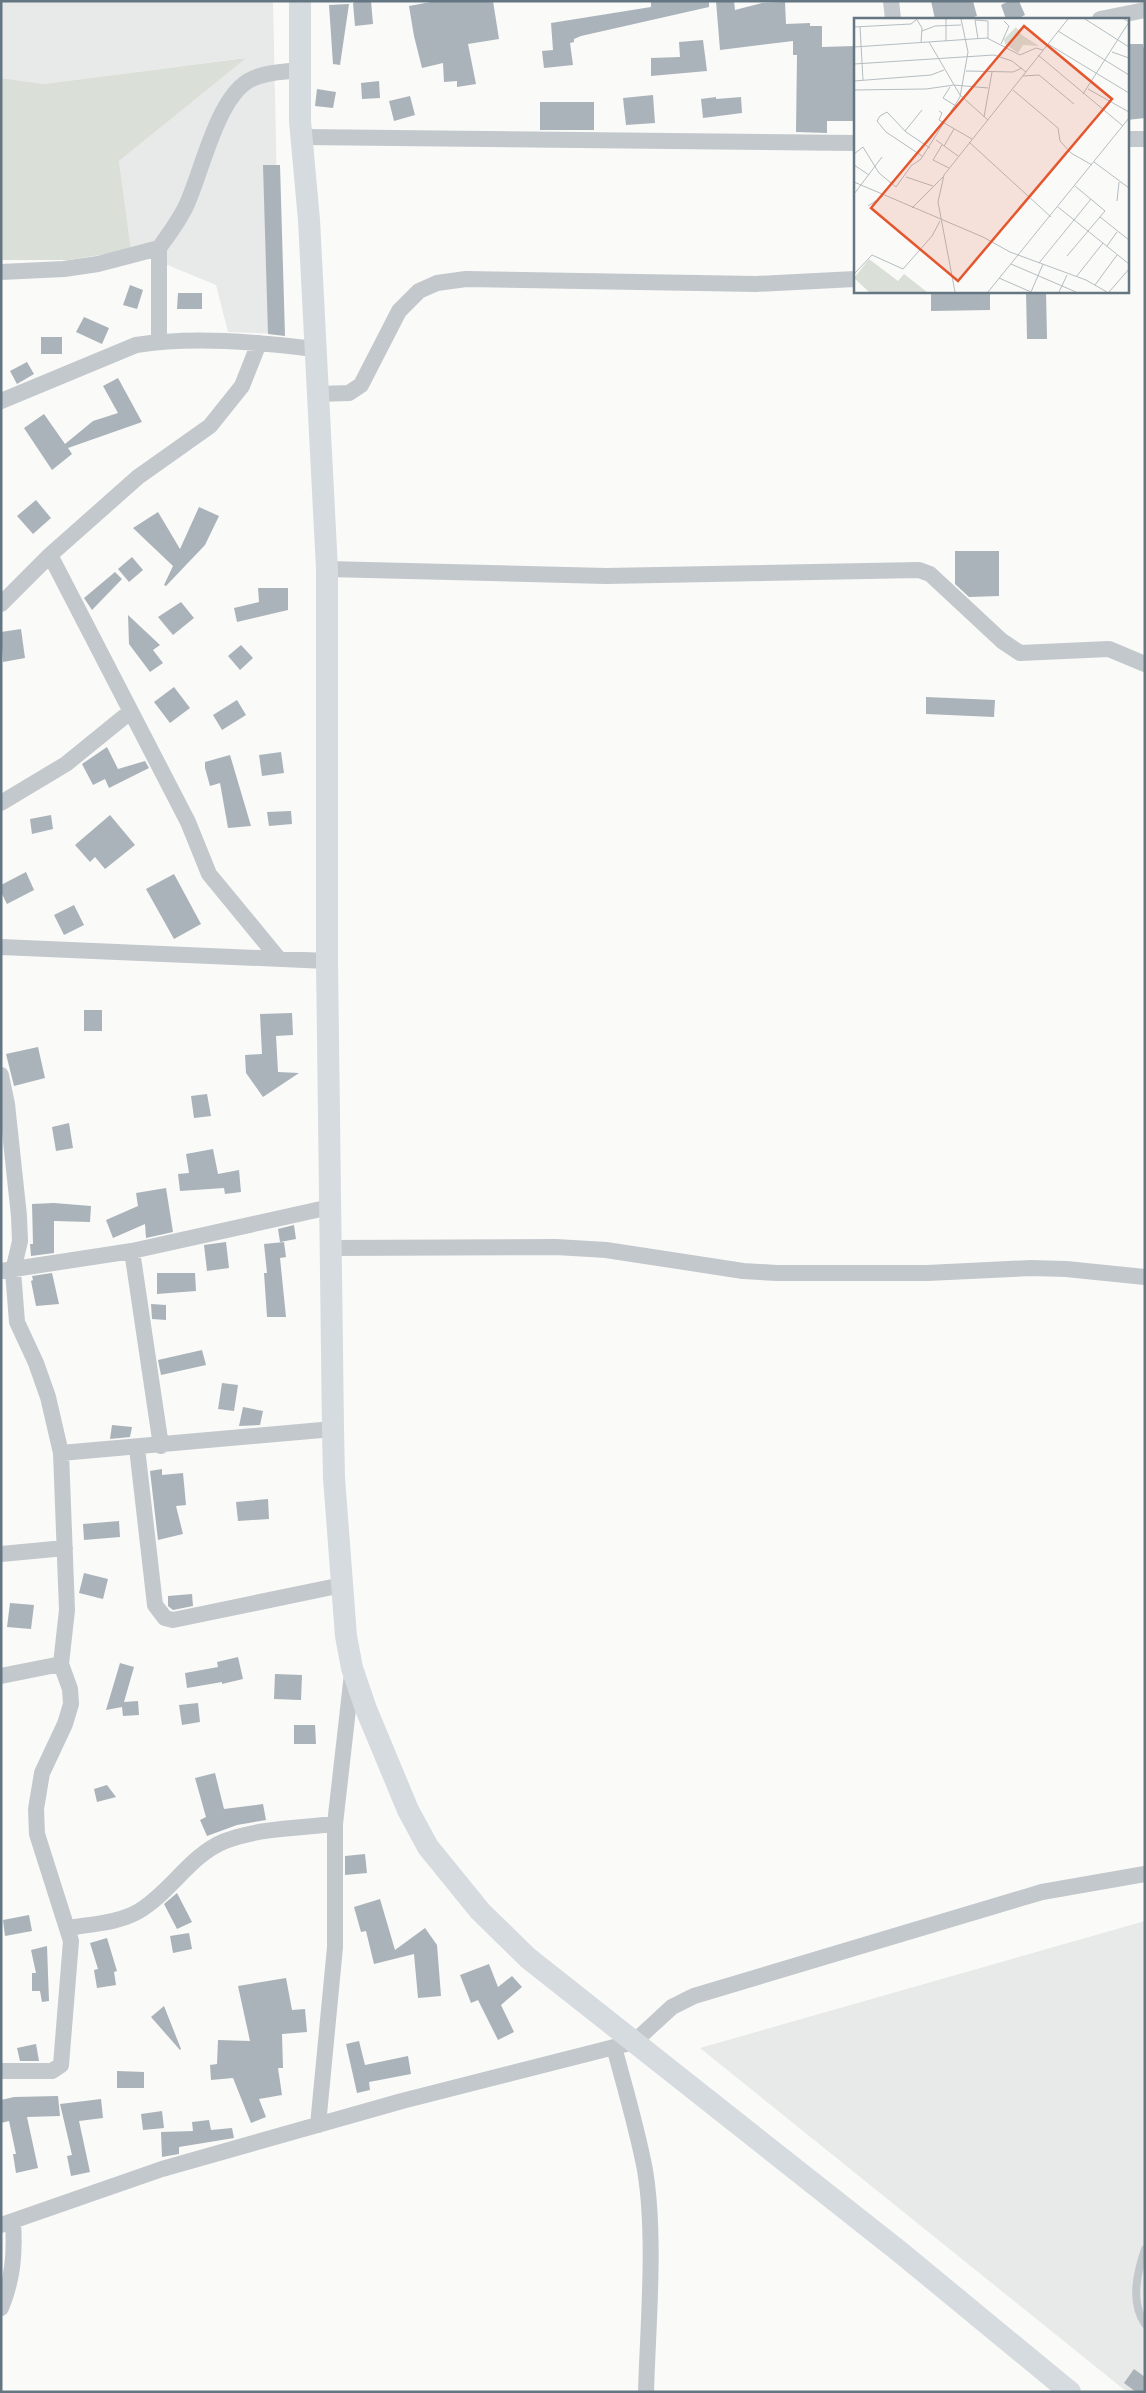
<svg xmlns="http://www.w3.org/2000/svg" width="1146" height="2393" font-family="'Exo 2',sans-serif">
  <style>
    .built { fill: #e8e9e9 }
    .green { fill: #dadfd7 }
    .building { fill: #aab3b9 }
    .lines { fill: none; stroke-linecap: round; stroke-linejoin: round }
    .lane { stroke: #c3c8cc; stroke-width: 8 }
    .street { stroke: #c3c8cc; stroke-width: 16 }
    .secondary { stroke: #d6dbdf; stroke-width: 22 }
    .inset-road { fill: none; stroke: #b5bdc2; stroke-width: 1 }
    .view { fill: #e4572e; fill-opacity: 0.15; stroke: #e4572e; stroke-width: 2.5 }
    .inset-edge { fill: none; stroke: #657683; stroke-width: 2.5 }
  </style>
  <rect width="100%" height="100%" fill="#fafaf8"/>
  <path class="built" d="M1 1H273L280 334 228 332 216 285 131 250 119 161 245 58 44 84 1 78Z
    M1145 1921V2392H1127L700 2048Z"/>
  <path class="green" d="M246 58 119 161 131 250 69 260H1V78L44 84Z"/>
  <path class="building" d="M357 1H371L373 24 355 26 353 3Z
    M436 1H493L499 39 468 44 476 84 457 87V81L444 82 443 63 422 68 414 36 409 6Z
    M651 1H709V7L581 36 574 39V42L570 43 573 65 544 68 542 51 553 50 551 23 651 7Z
    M716 1H734L735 10 762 3 785 2 786 24 810 23V26H822V47L855 46V121H827V133L796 132 797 55H793V41L720 50Z
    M931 1H973L977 16 967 19H935Z
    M1009 1H1019L1025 15 1017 19H1006L1001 5Z
    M349 4 340 65 333 64 329 5Z
    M703 40 707 71 651 76V58L680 57 679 42Z
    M1127 44H1143L1145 55V118L1127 120Z
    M379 81 380 98 362 99 361 83Z
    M317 89 336 92 333 108 315 106Z
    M653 95 655 123 626 125 623 98Z
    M410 96 415 115 394 121 389 101Z
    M716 97V99L741 97 742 113 703 118 701 99Z
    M540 102H594V130H540Z
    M263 165H280L285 336 268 334Z
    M130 285 143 290 137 309 123 305Z
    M931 291H990V310L931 311Z
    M1026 291H1046L1047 339H1027Z
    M178 293H202V309H177Z
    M84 317 109 328 102 344 76 332Z
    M41 337H62V354H41Z
    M27 362 34 374 17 384 10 371Z
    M118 378 142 422 68 448 72 454 52 470 24 428 44 414 65 444 93 421 118 413 103 386Z
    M36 500 51 518 33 534 17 516Z
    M199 507 219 516 205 545 166 586 164 585 173 566 133 528 158 512 180 549Z
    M955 551H999V596L969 597 955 584Z
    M132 557 143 570 129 582 118 569Z
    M115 572 122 579 92 610 84 598Z
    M258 588H288V610L237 622 234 608 259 602Z
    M181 602 194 618 173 635 158 617Z
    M128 615 160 645 153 650 163 663 150 672 129 644Z
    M21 629 25 658 3 662 1 632Z
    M241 645 253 658 240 670 228 656Z
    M174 687 190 708 170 723 154 702Z
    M926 697 995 700 994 717 926 714Z
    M237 700 246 715 222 730 213 715Z
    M107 747 118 769 145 761 149 768 109 788 105 779 93 785 82 764Z
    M281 752 284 773 262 776 259 755Z
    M230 755 251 826 228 828 220 783 210 786 205 768V762Z
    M291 811 292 824 269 826 267 812Z
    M51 815 53 829 32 834 30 819Z
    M110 815 135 845 105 869 95 857 90 862 75 845Z
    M26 872 34 890 7 904 1 892V885Z
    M174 874 201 924 174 939 146 889Z
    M74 905 84 925 64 935 54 915Z
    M84 1010H102V1031H84Z
    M292 1013 293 1035 276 1036 278 1072 299 1073 263 1097 246 1073 245 1055 262 1054 260 1014Z
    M38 1047 45 1078 14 1086 6 1054Z
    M207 1094 211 1116 194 1118 191 1096Z
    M69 1123 73 1148 56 1151 52 1127Z
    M213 1149 218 1174 239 1170 241 1192 225 1194 224 1188 180 1191 178 1174 189 1173 186 1154Z
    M166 1188 173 1232 146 1238 145 1224 113 1238 106 1220 138 1206 136 1193Z
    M54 1203 91 1206 90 1222 54 1221V1253L31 1256 30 1244H33L32 1204Z
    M294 1225 296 1239 280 1242 278 1229Z
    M226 1242 229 1268 207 1271 204 1245Z
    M284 1242 286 1257 280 1258 286 1317H267L264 1273H267L264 1244Z
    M52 1273 59 1304 36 1306 31 1281 33 1280 32 1276Z
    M157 1273H195L196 1291 157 1294Z
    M151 1304 166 1305V1320L152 1319Z
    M202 1350 206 1365 161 1375 158 1360Z
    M222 1383 238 1385 234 1411 218 1409Z
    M243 1407 263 1411 260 1425 239 1426Z
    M112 1425 132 1427 130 1437 110 1439Z
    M162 1469V1475L183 1473 186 1505 176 1506 183 1534 158 1540 150 1471Z
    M268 1499 269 1519 238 1521 236 1502Z
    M119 1521 120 1537 84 1540 83 1524Z
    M84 1573 108 1579 103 1599 79 1593Z
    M192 1594 193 1606 173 1610 168 1606V1596Z
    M10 1603 34 1605 31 1629 7 1627Z
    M238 1657 243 1679 222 1684V1682L187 1688 185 1673 218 1667 217 1662Z
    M120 1663 134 1667 124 1702 138 1701 139 1715 123 1716 122 1707 106 1710Z
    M275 1674 302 1675 301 1700 274 1699Z
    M198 1703 200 1722 182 1725 179 1705Z
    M294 1725H315L316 1744H294Z
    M215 1773 224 1809 263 1804 266 1820 237 1825 207 1836 200 1820 206 1817 195 1778Z
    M107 1785 116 1797 97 1802 94 1789Z
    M365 1854 367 1873 345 1875V1856Z
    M177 1893 192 1922 177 1929 164 1904Z
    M380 1899 395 1950 425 1928 437 1945 441 1996 418 1998 414 1954 374 1964 366 1931 361 1932 354 1907Z
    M29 1915 32 1931 5 1936 3 1920Z
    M189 1933 192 1949 173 1953 170 1936Z
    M107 1938 117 1971 114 1972 116 1985 97 1988 94 1970 98 1969 90 1943Z
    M47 1946 49 2001 42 2002 40 1991H32V1973H36L31 1950Z
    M489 1964 498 1987 512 1976 522 1987 501 2005 514 2032 498 2040 478 2000 471 2003 460 1975Z
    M286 1978 292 2010 305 2009 307 2032 282 2034 283 2068H278L282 2095 259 2099 266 2117 251 2123 233 2078 211 2080 210 2065 217 2064 218 2040 250 2041 238 1986Z
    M164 2006 181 2049 180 2050 151 2017Z
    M359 2041 365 2065 408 2056 411 2074 369 2082 370 2090 357 2093 346 2044Z
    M36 2044 39 2061H20L17 2048Z
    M117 2071 144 2072V2088H117Z
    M58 2096 60 2116 27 2117 38 2168 16 2173 13 2154H16L9 2121 1 2123V2100L14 2097Z
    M101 2099 103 2118 79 2121 90 2172 71 2176 67 2156 72 2155 60 2104Z
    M162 2111 164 2128 143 2130 141 2114Z
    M209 2120 211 2130 232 2128 234 2138 179 2147V2154L162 2157 161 2132 193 2131 192 2122Z
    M1134 2369 1145 2377V2392H1136L1124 2383Z"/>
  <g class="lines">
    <path class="lane" d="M1145 2249C1137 2273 1130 2302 1145 2324"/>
    <path class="street" d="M891 1 893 19
      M1100 19 1145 10
      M302 137 855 143
      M1127 139H1145
      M159 248V341
      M1 272 64 269 98 264 159 248C169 234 179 221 186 206 202 172 216 101 248 81 263 72 283 72 300 70
      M317 394 349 393 361 385 399 311 419 291 437 283 466 279 756 284 855 279
      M1 401 136 345C194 336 256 342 314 349
      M50 555 188 822 209 874 279 959
      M327 569 606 576 919 570 930 574 1002 641 1020 653 1109 649 1145 664
      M1 604 50 555 138 477 210 426 242 386 259 343
      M1 803 66 764 130 712
      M1 947 327 961
      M1 1075 7 1104 19 1216 20 1241 13 1271 17 1322 36 1363 48 1397 61 1453 67 1610 61 1664 70 1689 71 1704 65 1724 42 1773 36 1809 37 1834 71 1941 61 2065 52 2071H1
      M331 1248 556 1247 606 1250 743 1271 777 1273H927L1031 1268 1066 1269 1145 1277
      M132 1251 161 1446
      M1 1271 132 1251 330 1207
      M137 1448 155 1605 165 1618 173 1620 342 1585
      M61 1453 333 1429
      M1 1554 65 1548
      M1 1676 61 1664
      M69 1928C91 1924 119 1923 139 1911 171 1892 190 1855 225 1841 259 1828 299 1828 335 1824
      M614 2047C625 2088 637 2128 645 2170 656 2237 648 2323 646 2392
      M318 2125 335 1947V1824L352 1674
      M1 2225 162 2169 402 2101 634 2042 672 2007 694 1996 1042 1892 1145 1874
      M1 2308C13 2279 15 2253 13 2222"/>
    <path class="secondary" d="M300 1V121L309 220 327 569V961L333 1429 334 1478 346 1636 352 1668 366 1709 408 1810 428 1847 480 1911 528 1958 900 2252 1070 2392"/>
  </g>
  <g transform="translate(854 18)">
    <rect width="275" height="275" fill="#fafaf8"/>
    <path d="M162 9 168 17 185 28 169 27 164 35 151 26 150 21ZM15 241 44 263 50 256 73 274H15L0 260Z" fill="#dadfd7"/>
    <path class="inset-road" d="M231 1 275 29M63 2 68 10 67 25M121 2 134 3V21M121 2 124 21M0 9 57 6 63 1M6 9 9 62M68 13 81 8 107 7M204 13 275 57M92 23V1M75 24 106 77 134 102M147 26 155 8 150 3M194 26 275 75M0 29 133 20 166 37 182 30 189 32M258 34 275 40M184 37 269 108M0 46 140 37 158 43 172 54M112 53 159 54 168 50M169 58 185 57 220 86M0 63 77 57 90 52M96 69 89 80 102 88M234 71 275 94M0 72 72 71 100 67 134 70M159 72 204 110 206 123 217 135 238 147M229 76 275 4 270 1M85 93 88 95 85 102 118 121M130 99 138 54M51 113 68 92M275 120V144M82 122 104 138M115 124 197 199M88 127 79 142 95 150M90 128 100 111M0 136 9 129 25 155 42 169 57 148 67 141 106 79 114 34 107 1M68 138 32 114 23 103 26 98 33 94 52 114 76 130M240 144 275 170M0 147 15 157M52 159 79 168M0 164 129 219 156 234 232 262 253 274M0 176 28 139M263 183 265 164M14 188 29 178M204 189 275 246M58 190 89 159M246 199 275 222M253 228 263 214M213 238 251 193 221 168M185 245 237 181M157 246 222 274M0 256 18 237 49 251 78 218 86 203M222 259 249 225M145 260 177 274M241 267 263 237M101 274 84 184 90 157 214 1M134 274 275 100M177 274 189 246M205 274 213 257M255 274 275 251"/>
    <path class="view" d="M170 8 258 81 104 263 17 190Z"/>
    <rect width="275" height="275" class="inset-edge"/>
  </g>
  <rect width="1146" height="2393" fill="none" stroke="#657683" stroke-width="5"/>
</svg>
